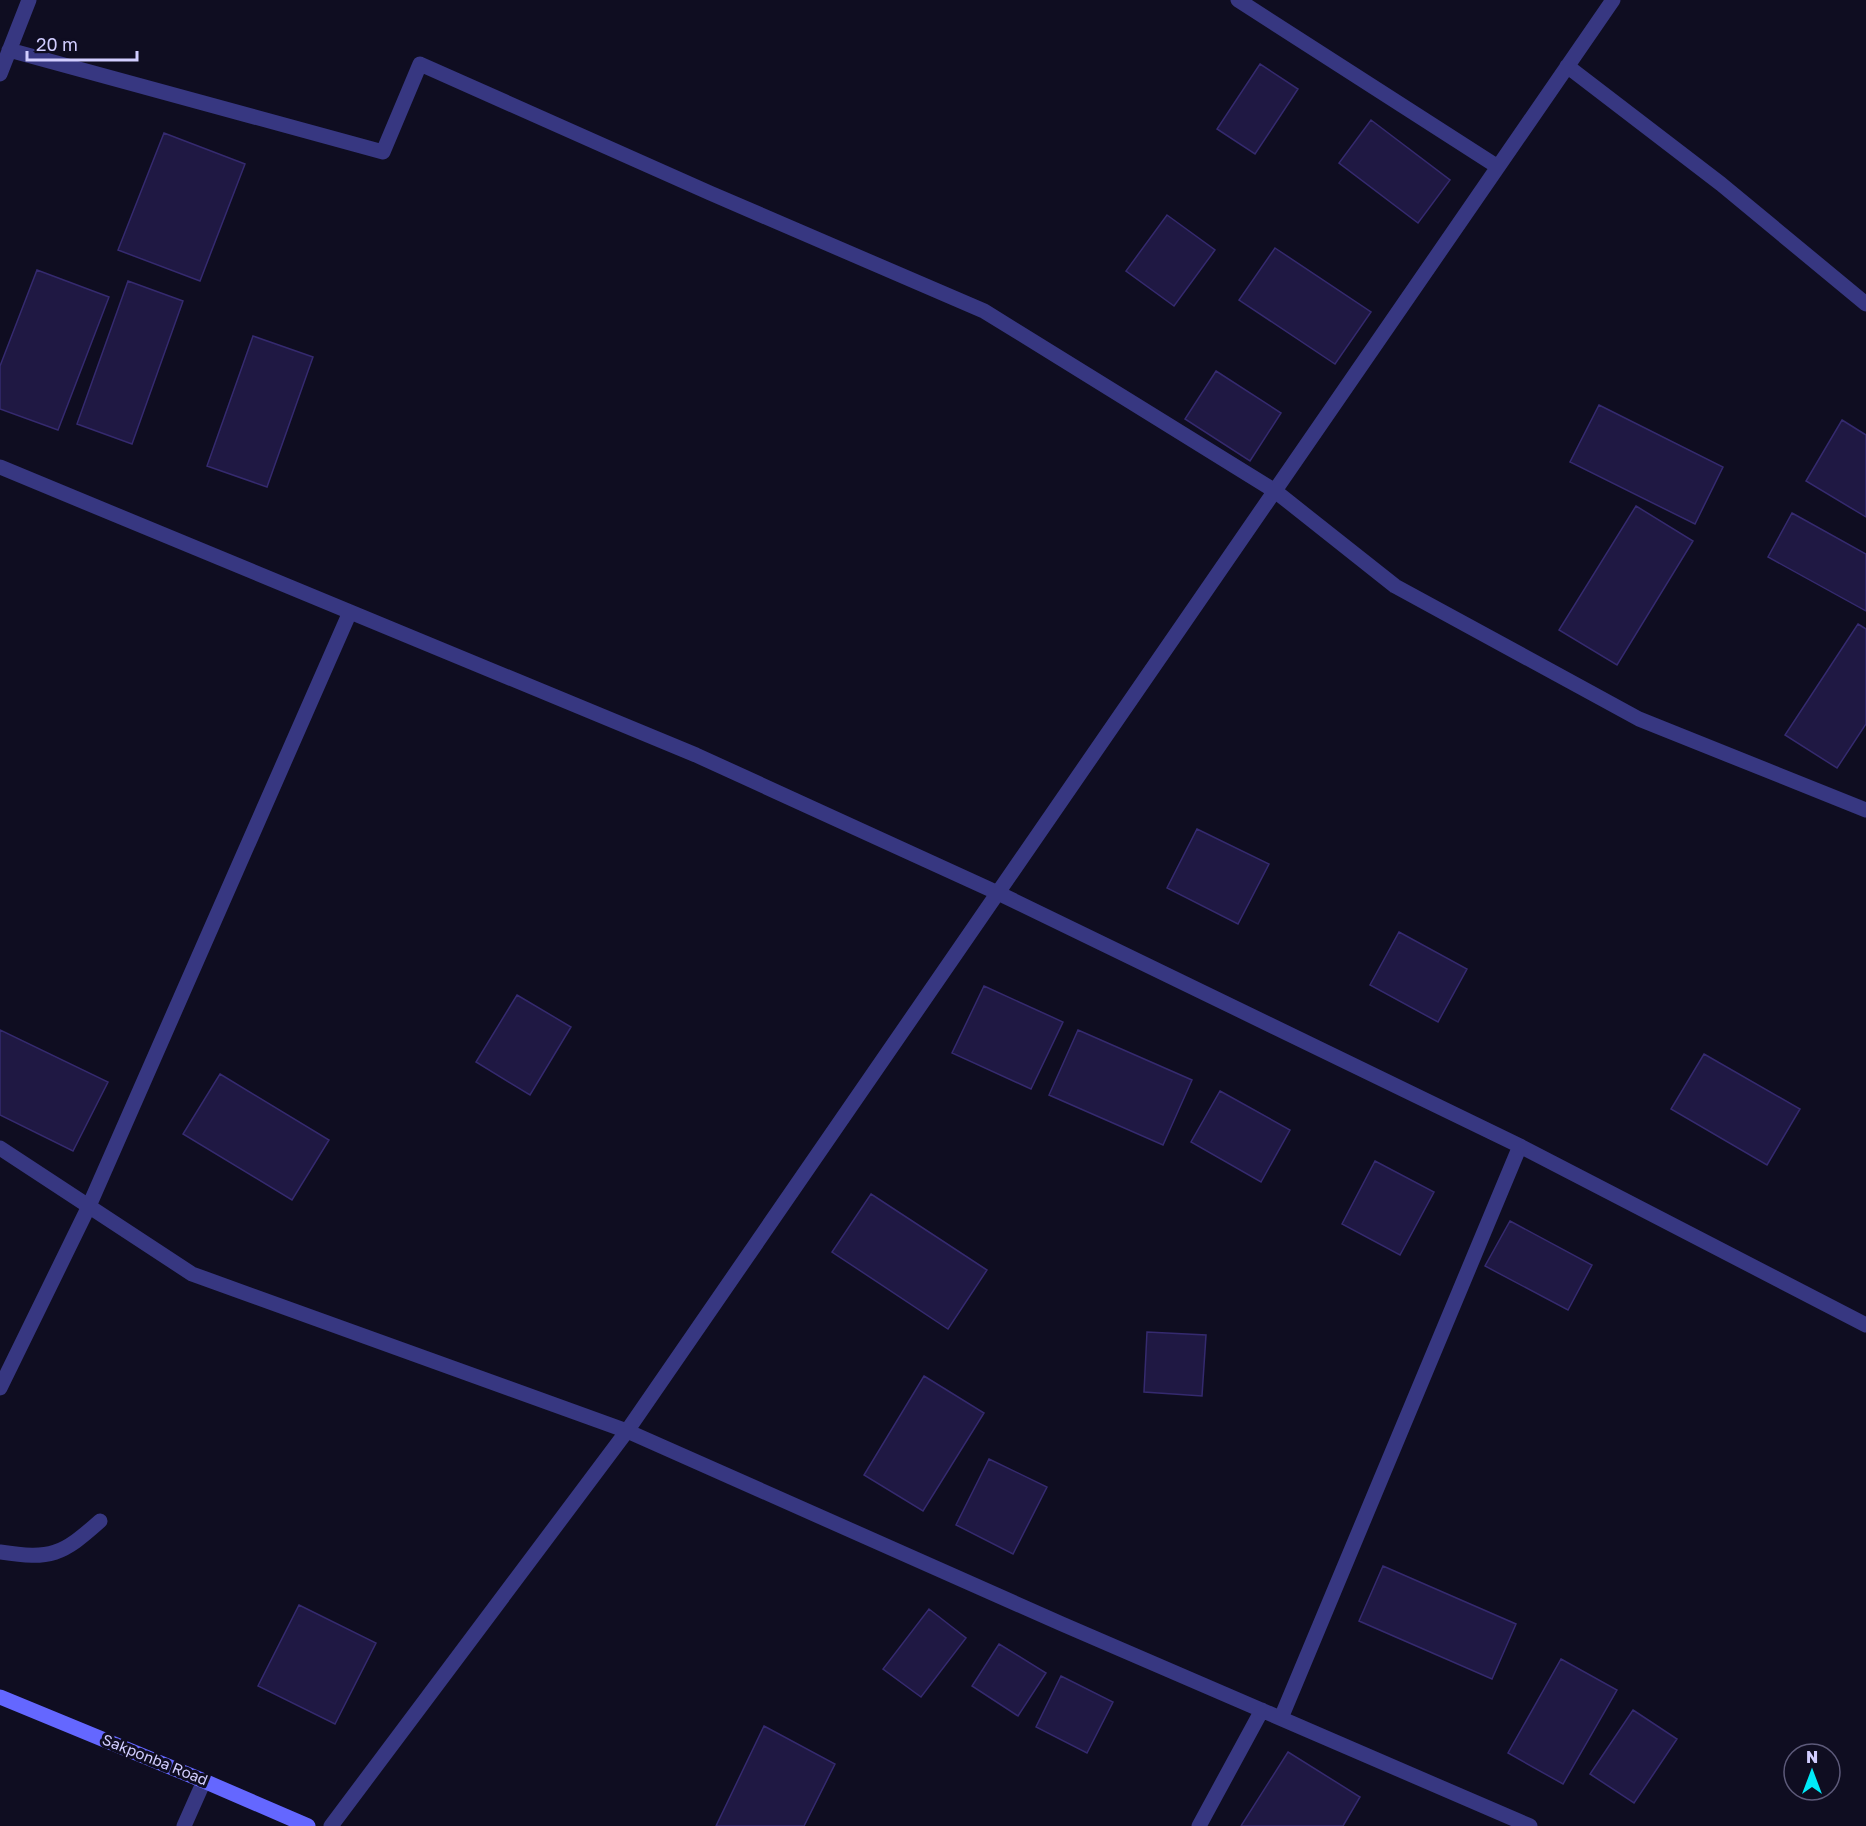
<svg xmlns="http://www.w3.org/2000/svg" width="1866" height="1826" font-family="'Golos Text',sans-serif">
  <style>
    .building { fill: #1f1843; stroke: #352a6f; stroke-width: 1.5 }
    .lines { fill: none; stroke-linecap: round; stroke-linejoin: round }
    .lane { stroke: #373781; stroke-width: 15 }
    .street { stroke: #373781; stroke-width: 15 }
    .secondary { stroke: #6467ff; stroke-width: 15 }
    .labels { text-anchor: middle; stroke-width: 6; stroke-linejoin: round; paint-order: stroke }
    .street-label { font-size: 15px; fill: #d1cdff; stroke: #0f0d21 }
  </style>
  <rect width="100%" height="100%" fill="#0f0d21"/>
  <path class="building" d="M1260 64 1298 89 1255 154 1217 129Z
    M1371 120 1450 180 1418 223 1339 163Z
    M164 133 245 164 200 281 118 250Z
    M1167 215 1215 250 1174 306 1126 271Z
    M1275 248 1371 312 1335 364 1239 300Z
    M37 270 109 297 58 430 0 409V366Z
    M128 281 183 301 132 444 77 424Z
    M253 336 313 357 267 487 207 466Z
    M1216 371 1281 413 1250 461 1185 419Z
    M1599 405 1723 467 1695 524 1570 462Z
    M1842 420 1866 435V517L1806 481Z
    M1636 506 1693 541 1617 665 1559 630Z
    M1792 513 1866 554V611L1768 557Z
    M1858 624 1866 629V724L1837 768 1785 735Z
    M1197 829 1269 864 1238 924 1167 888Z
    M1399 932 1467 969 1438 1022 1370 985Z
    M984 986 1063 1022 1031 1089 952 1053Z
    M517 995 571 1027 530 1095 476 1062Z
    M0 1030 108 1082 73 1151 0 1115Z
    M1078 1030 1192 1080 1163 1145 1049 1095Z
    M1704 1054 1800 1109 1767 1165 1671 1109Z
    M220 1074 329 1140 292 1200 183 1134Z
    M1220 1091 1290 1130 1261 1182 1191 1142Z
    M1375 1161 1434 1192 1400 1255 1342 1224Z
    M871 1194 987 1270 948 1329 832 1252Z
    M1510 1221 1592 1265 1568 1310 1485 1266Z
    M1147 1332 1206 1335 1202 1396 1144 1392Z
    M924 1376 984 1413 923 1511 864 1475Z
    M989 1459 1047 1487 1013 1554 956 1525Z
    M1383 1566 1516 1624 1492 1679 1359 1621Z
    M299 1605 376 1643 335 1724 258 1686Z
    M929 1609 966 1638 921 1697 883 1669Z
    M999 1644 1046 1673 1018 1716 972 1686Z
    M1561 1659 1617 1690 1563 1784 1508 1753Z
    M1061 1676 1113 1702 1087 1753 1036 1727Z
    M1633 1710 1677 1739 1634 1803 1590 1774Z
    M764 1726 835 1764 804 1826H716Z
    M1288 1752 1360 1797 1343 1826H1241Z"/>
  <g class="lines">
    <path class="lane" d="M0 1552C51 1560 62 1555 100 1521"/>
    <path class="street" d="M1238 0 1498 167
      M9 50 383 152 420 64 710 193 984 311 1275 491 1395 586 1639 719 1866 810
      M1567 66 1721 184 1866 304
      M0 74 29 0
      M0 467 696 755 998 893 1520 1146 1866 1325
      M0 1148 192 1274 627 1431 1062 1624 1530 1826
      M0 1388 89 1206 350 612
      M1281 1718 1520 1146
      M184 1826 204 1781
      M331 1826 627 1431 1613 0
      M1199 1826 1262 1710"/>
    <path class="secondary" d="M0 1697 204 1781 308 1826"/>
  </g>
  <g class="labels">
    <g class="street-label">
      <text transform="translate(155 1760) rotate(22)" y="5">Sakponba Road</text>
    </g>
  </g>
  <g transform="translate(1812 1772)"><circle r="28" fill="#0f0d21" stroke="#5d5a7a" stroke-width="1.5"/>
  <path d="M0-4.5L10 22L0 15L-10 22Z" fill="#00eaf8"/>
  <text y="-9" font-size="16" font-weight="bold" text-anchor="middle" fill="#d1cdff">N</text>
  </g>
  <path d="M27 51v9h110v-9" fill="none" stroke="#d1cdff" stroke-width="3"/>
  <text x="36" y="51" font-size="18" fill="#d1cdff" stroke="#0f0d21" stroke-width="4.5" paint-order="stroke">20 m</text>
</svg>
